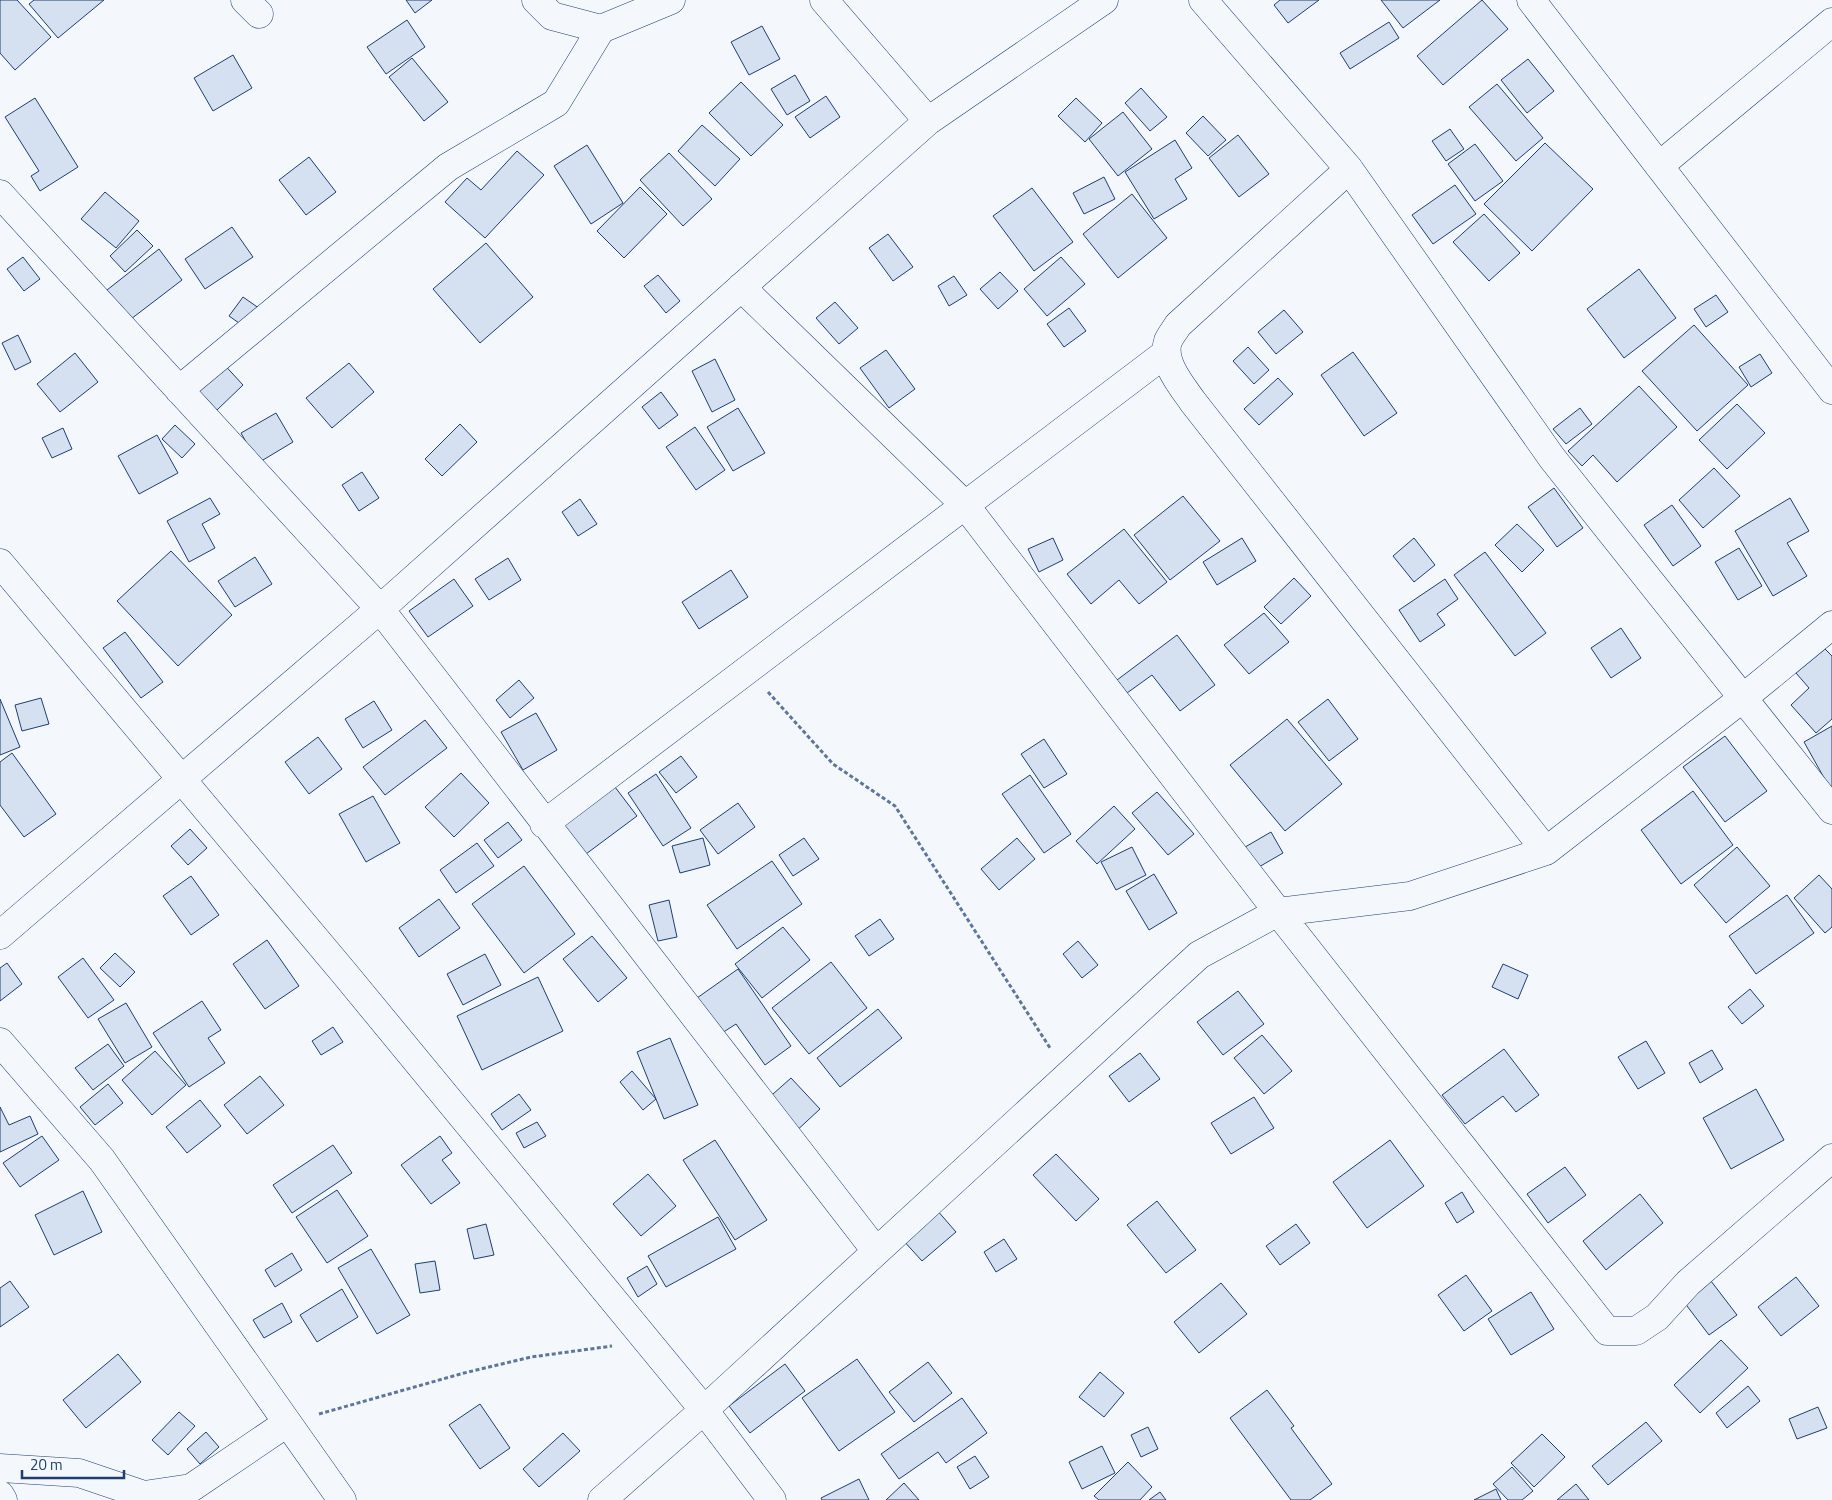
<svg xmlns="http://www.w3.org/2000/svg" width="1832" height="1500" font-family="'Titillium Web',sans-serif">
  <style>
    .building { fill: #d5e0f0; stroke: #1d3f73 }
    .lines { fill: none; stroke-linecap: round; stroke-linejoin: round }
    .street-casing { stroke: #1d3f73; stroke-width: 29 }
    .path { stroke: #5e769c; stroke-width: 3; stroke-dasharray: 4 2.5; stroke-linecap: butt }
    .street { stroke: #f4f7fb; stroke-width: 28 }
  </style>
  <rect width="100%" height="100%" fill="#f4f7fb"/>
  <path class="building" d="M0 0H17L51 37 15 70 0 53Z
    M34 0H104L58 38 29 4Z
    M406 0H432L415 13Z
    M1280 0H1319L1288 23 1274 5Z
    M1381 0H1440L1403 28Z
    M1482 0 1508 29 1443 85 1417 56Z
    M407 20 425 47 386 74 367 47Z
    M1389 22 1399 38 1350 69 1340 53Z
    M762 26 780 59 749 75 731 42Z
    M233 55 252 88 213 111 194 78Z
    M412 58 448 102 424 121 389 77Z
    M1528 59 1554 91 1527 113 1501 80Z
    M795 75 810 101 787 115 771 89Z
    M741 82 783 125 751 156 709 113Z
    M1497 84 1543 138 1516 161 1469 107Z
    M1141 88 1167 117 1150 131 1125 103Z
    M826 96 840 117 810 138 795 117Z
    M35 98 78 167 40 191 31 176 39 171 5 117Z
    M1076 98 1102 123 1085 142 1058 116Z
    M1123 112 1152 149 1118 176 1089 139Z
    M1203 116 1226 140 1208 156 1186 133Z
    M702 125 740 159 715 186 678 151Z
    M1450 129 1464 149 1446 161 1432 141Z
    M1238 135 1269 174 1239 197 1209 158Z
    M1175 140 1192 168 1175 179 1187 199 1154 219 1125 172Z
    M1545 143 1593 189 1532 251 1484 204Z
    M1475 144 1503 181 1475 201 1448 164Z
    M587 145 623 203 591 224 554 166Z
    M517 151 544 175 485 238 445 202 467 178 481 190Z
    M669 153 712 199 683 226 640 180Z
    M309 157 336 192 306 215 279 180Z
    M1104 177 1115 199 1084 214 1073 193Z
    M1455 185 1476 214 1433 244 1412 215Z
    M640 187 667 214 624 258 597 231Z
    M1032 188 1073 242 1034 271 993 216Z
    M105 192 139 221 116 248 81 219Z
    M1132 194 1167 238 1118 278 1083 234Z
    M1484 214 1520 253 1489 281 1453 242Z
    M232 227 253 257 205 289 185 259Z
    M137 230 153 246 125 272 110 256Z
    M888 234 913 267 893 281 869 248Z
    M486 243 533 297 480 343 433 289Z
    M159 249 182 280 131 319 107 290Z
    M23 257 40 279 24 291 7 269Z
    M1061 257 1085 284 1047 316 1024 289Z
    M1639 269 1676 318 1624 358 1587 309Z
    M1000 272 1018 291 998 309 980 289Z
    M658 275 680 301 666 313 644 286Z
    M954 276 967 295 949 306 938 286Z
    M1716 295 1728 312 1706 327 1694 309Z
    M243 297 273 318 259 337 229 316Z
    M835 302 858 328 839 344 816 318Z
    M1069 308 1086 331 1064 347 1047 324Z
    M1284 310 1303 332 1276 354 1258 332Z
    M1694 325 1748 385 1697 431 1642 371Z
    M18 335 31 362 15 370 2 343Z
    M1248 347 1269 370 1254 384 1233 361Z
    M886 350 915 389 889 408 860 368Z
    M1353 352 1397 413 1364 436 1321 375Z
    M75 353 98 382 60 412 37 384Z
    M1760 354 1772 373 1751 387 1739 367Z
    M715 359 735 400 712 412 692 371Z
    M220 360 243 385 217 410 193 385Z
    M349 363 374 392 332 428 306 398Z
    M1278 378 1293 394 1259 425 1244 409Z
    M1639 386 1677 427 1617 482 1593 455 1582 466 1568 451Z
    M661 392 678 415 659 429 642 407Z
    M1737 404 1765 433 1727 469 1699 440Z
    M738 408 765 453 733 471 707 427Z
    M1580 408 1592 424 1566 444 1553 429Z
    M276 413 293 442 258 463 241 433Z
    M460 424 477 442 442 476 425 459Z
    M175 425 195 444 182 458 162 439Z
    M695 427 725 470 696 490 666 447Z
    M63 428 72 449 52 458 42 438Z
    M157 435 178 473 139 494 118 456Z
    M1714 468 1740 496 1703 528 1679 500Z
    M362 472 379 498 359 511 342 485Z
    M1554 488 1583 528 1557 547 1528 507Z
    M1183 496 1220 541 1170 580 1134 535Z
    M210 498 220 514 202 524 215 548 189 562 167 521Z
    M1790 498 1809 531 1787 543 1807 576 1773 596 1735 531Z
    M580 499 597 524 578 536 562 512Z
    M1672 505 1701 546 1673 566 1644 525Z
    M1517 524 1544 550 1522 572 1495 545Z
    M1124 529 1167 582 1139 604 1119 580 1091 604 1067 574Z
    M1053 538 1063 560 1039 572 1028 549Z
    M1242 538 1256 561 1217 585 1203 562Z
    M1414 538 1435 565 1414 582 1393 556Z
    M1739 548 1762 586 1738 600 1715 562Z
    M171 551 232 615 178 666 117 601Z
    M1485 552 1546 633 1515 656 1454 575Z
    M255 557 272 584 235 607 218 581Z
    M508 558 521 580 489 600 475 579Z
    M731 570 748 597 699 629 682 602Z
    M1294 578 1311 596 1281 624 1264 607Z
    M454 579 473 606 428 637 409 611Z
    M1445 579 1458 599 1437 614 1445 625 1420 642 1399 610Z
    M1264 613 1289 642 1249 674 1224 645Z
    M1621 628 1641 658 1611 678 1591 648Z
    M125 632 163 682 141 698 103 648Z
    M1177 635 1215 685 1180 711 1152 675 1127 693 1117 680Z
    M1825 649 1832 656V719L1816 733 1791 705 1809 688 1796 673Z
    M519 680 534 698 510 718 496 700Z
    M41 698 49 724 22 731 15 705Z
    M0 699 20 747 0 755Z
    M1328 699 1358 739 1329 761 1298 722Z
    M374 701 392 730 363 748 345 719Z
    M536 713 557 750 523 770 501 732Z
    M1287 719 1342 784 1285 831 1230 765Z
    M425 720 447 748 385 795 363 767Z
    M1832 726V792L1804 742Z
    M1725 736 1767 791 1725 822 1683 767Z
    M318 737 342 769 309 794 285 762Z
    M1044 739 1067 774 1044 788 1021 754Z
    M12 753 56 814 24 837 0 805V762Z
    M681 756 697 777 676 793 659 772Z
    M461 773 489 803 454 837 425 807Z
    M656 774 691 828 663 846 628 793Z
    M1030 775 1071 834 1044 853 1002 794Z
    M615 787 637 816 586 854 564 825Z
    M1693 791 1733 845 1681 884 1641 830Z
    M1157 792 1194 834 1168 855 1132 813Z
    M373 796 400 843 366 862 339 814Z
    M738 803 755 827 718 854 700 830Z
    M1114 806 1135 829 1097 864 1076 841Z
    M508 822 522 840 498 858 484 840Z
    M190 829 207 848 188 865 171 846Z
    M1271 832 1283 853 1252 871 1240 850Z
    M703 838 710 865 680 873 672 846Z
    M804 838 819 859 793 876 779 855Z
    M1017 838 1035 859 999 890 981 869Z
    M477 843 494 866 456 893 440 870Z
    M1132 847 1146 875 1116 890 1101 862Z
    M1737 847 1770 886 1726 923 1694 885Z
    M772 861 802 904 737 949 707 905Z
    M524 866 575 934 524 973 472 904Z
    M1154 874 1177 913 1149 930 1126 891Z
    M1819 875 1832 889V927L1825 933 1794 898Z
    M191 876 219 915 191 935 163 896Z
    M1787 895 1814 933 1756 974 1729 936Z
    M439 899 460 928 419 957 399 928Z
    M669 900 677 937 658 941 649 905Z
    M880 919 894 939 869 956 855 936Z
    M783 927 810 960 762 998 735 964Z
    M592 936 627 978 598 1002 563 959Z
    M267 940 299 986 265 1009 233 964Z
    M1078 941 1098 965 1082 978 1063 954Z
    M115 953 135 972 120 987 100 968Z
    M485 954 501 985 463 1005 447 974Z
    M83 958 114 1000 88 1018 58 977Z
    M831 962 867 1008 809 1054 772 1008Z
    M7 963 22 984 0 1001V968Z
    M1503 964 1528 975 1518 999 1492 987Z
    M738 969 791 1046 765 1065 736 1024 722 1033 697 998Z
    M538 977 563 1031 482 1070 457 1016Z
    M1750 989 1764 1006 1742 1024 1728 1007Z
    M1238 991 1264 1024 1223 1055 1197 1022Z
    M202 1001 221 1030 208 1038 225 1063 189 1087 153 1033Z
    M126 1003 152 1047 125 1063 98 1019Z
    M878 1009 902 1038 840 1087 817 1058Z
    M333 1027 343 1042 321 1055 312 1041Z
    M1262 1035 1292 1071 1264 1094 1234 1058Z
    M670 1038 698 1105 664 1119 637 1052Z
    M1646 1041 1665 1073 1638 1089 1618 1057Z
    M108 1044 124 1066 93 1090 75 1068Z
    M1504 1049 1539 1095 1516 1112 1503 1096 1465 1124 1442 1095Z
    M1712 1050 1723 1069 1700 1083 1689 1063Z
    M155 1051 186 1085 152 1115 122 1080Z
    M1140 1053 1160 1079 1129 1102 1109 1076Z
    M632 1071 656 1099 643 1110 620 1082Z
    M260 1076 284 1105 247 1134 224 1105Z
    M791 1078 820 1109 793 1134 764 1102Z
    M108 1084 123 1103 95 1125 80 1107Z
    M1756 1089 1784 1140 1731 1169 1703 1118Z
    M519 1094 531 1110 502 1130 491 1114Z
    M1254 1097 1274 1128 1231 1154 1211 1123Z
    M200 1100 221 1126 187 1153 166 1127Z
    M0 1107 9 1125 30 1116 38 1134 0 1152Z
    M537 1122 546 1136 524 1148 516 1133Z
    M42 1136 59 1160 20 1187 3 1163Z
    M440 1136 452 1153 442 1160 460 1183 431 1204 401 1165Z
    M715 1140 767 1220 735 1240 683 1160Z
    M1390 1140 1424 1186 1367 1228 1333 1182Z
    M333 1145 352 1173 292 1213 273 1185Z
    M1056 1154 1099 1199 1076 1221 1033 1175Z
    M1565 1167 1586 1195 1548 1223 1527 1194Z
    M648 1174 676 1206 641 1236 613 1204Z
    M337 1190 368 1236 327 1263 296 1217Z
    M83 1191 102 1232 54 1255 35 1215Z
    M1462 1192 1474 1212 1457 1223 1445 1203Z
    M1640 1194 1663 1223 1606 1270 1583 1241Z
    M1157 1201 1196 1250 1166 1273 1127 1225Z
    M936 1209 956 1232 922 1261 902 1239Z
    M718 1217 736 1249 666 1287 648 1256Z
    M486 1224 494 1255 474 1259 467 1229Z
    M1296 1224 1310 1243 1280 1265 1266 1246Z
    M1004 1239 1017 1259 996 1272 984 1252Z
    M371 1249 410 1315 377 1334 338 1268Z
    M292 1253 302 1270 275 1287 265 1270Z
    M435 1261 440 1290 420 1293 415 1264Z
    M647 1266 657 1284 638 1297 627 1278Z
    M1466 1275 1492 1311 1464 1331 1438 1295Z
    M1796 1277 1819 1306 1781 1336 1758 1307Z
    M10 1281 29 1307 0 1327V1288Z
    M1711 1281 1737 1315 1709 1335 1684 1302Z
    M1221 1283 1247 1314 1199 1353 1174 1322Z
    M342 1289 358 1317 317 1342 300 1315Z
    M1531 1292 1554 1329 1511 1355 1488 1319Z
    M282 1303 292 1322 264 1338 253 1320Z
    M1721 1340 1748 1368 1700 1413 1674 1385Z
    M118 1354 141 1382 86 1428 63 1400Z
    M857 1359 895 1412 839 1451 802 1398Z
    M928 1362 952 1393 914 1422 889 1392Z
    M785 1364 805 1391 750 1433 729 1406Z
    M1100 1372 1124 1393 1104 1417 1079 1397Z
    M1748 1386 1760 1401 1727 1428 1716 1413Z
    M1267 1390 1294 1426 1291 1428 1332 1484 1310 1500H1291L1230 1418Z
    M962 1398 987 1433 946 1463 938 1452 899 1479 881 1454Z
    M480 1404 510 1448 480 1469 449 1425Z
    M1818 1407 1827 1428 1797 1439 1789 1419Z
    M179 1412 195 1426 168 1455 152 1440Z
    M1646 1422 1662 1441 1608 1485 1592 1466Z
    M1148 1427 1158 1449 1141 1457 1131 1435Z
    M206 1432 219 1447 200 1464 187 1449Z
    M563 1433 580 1451 539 1487 523 1469Z
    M1542 1434 1565 1457 1534 1487 1511 1463Z
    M1102 1446 1115 1473 1082 1489 1069 1462Z
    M975 1456 989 1477 970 1489 957 1467Z
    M1128 1462 1152 1487 1140 1500H1099L1094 1496Z
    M1512 1467 1533 1491 1522 1500H1508L1493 1484Z
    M859 1479 869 1500H822L821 1498Z
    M904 1483 919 1500H886Z
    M1576 1484 1589 1500H1557Z
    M1496 1489 1501 1500H1474Z
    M1160 1492 1166 1500H1149Z"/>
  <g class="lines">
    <defs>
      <path id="street" d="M245 0 259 14
        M536 0 552 16 601 29 671 0
        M824 0 928 121
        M1203 0 1349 169 1552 458 1832 810
        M1531 0 1832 390
        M1659 166 1832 22
        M1349 169 1178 325C1175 330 1170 336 1168 341 1161 362 1182 386 1193 402L1546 851
        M0 194 380 609 876 1251
        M741 287 965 505 1278 912 1607 1331H1636L1657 1317 1688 1283 1832 1158
        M179 390 448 167 556 103 601 29
        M0 563 345 974 704 1410 772 1500
        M544 824 1166 353
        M0 935 380 609 928 121 1104 0
        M0 1042 102 1160 342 1500
        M0 1468 79 1473 144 1495 191 1488 287 1423
        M0 1495 3 1500
        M602 1500 704 1410 1199 955 1278 912 1410 896 1546 851 1743 698 1832 625"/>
    </defs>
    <use href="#street" class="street-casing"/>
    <path class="path" d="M768 692 833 764 895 806 1050 1048
      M319 1414 464 1373 531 1357 612 1346"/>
    <use href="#street" class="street"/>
  </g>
  <path d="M22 1470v8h102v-8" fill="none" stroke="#1d3f73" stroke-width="2.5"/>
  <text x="30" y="1470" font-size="15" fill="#1d3f73" stroke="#f4f7fb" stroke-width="4" paint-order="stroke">20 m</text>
</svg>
